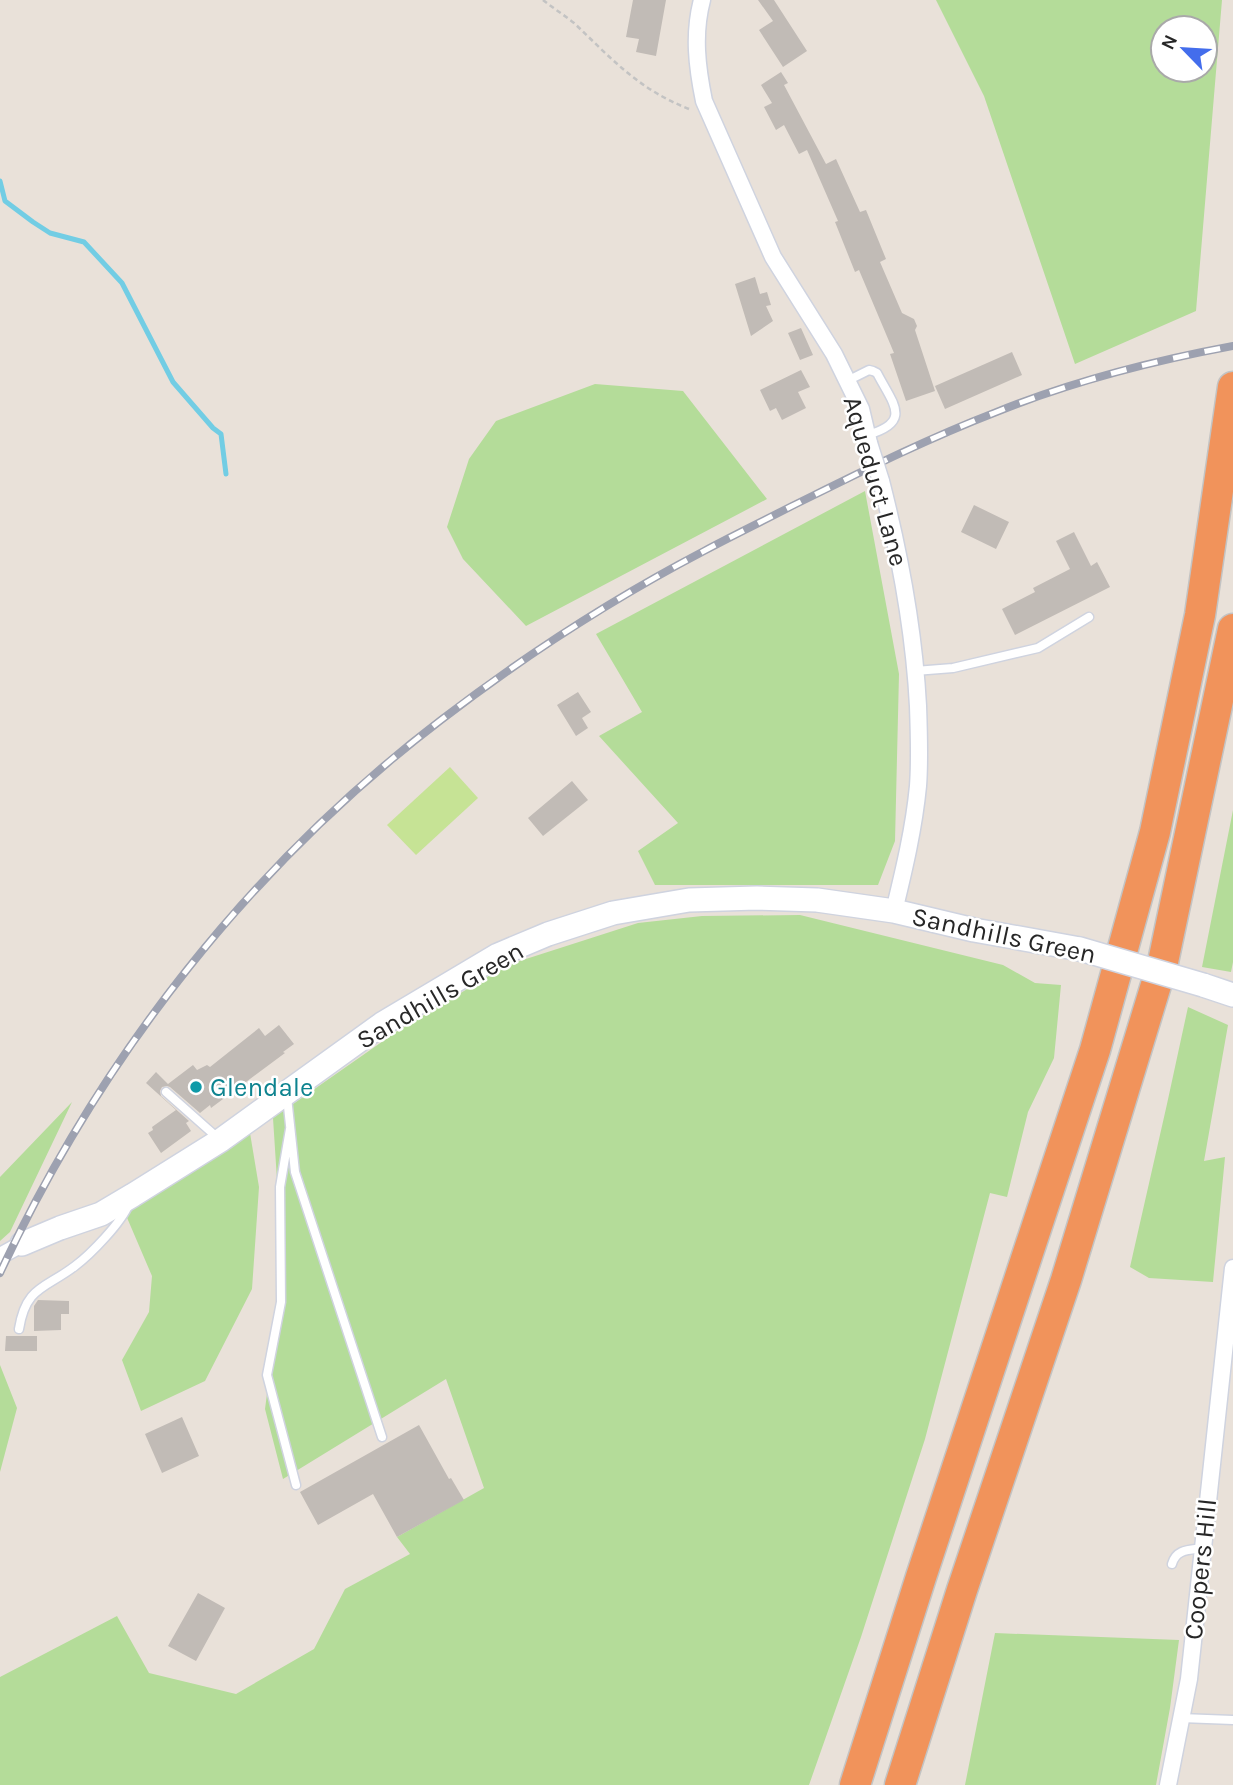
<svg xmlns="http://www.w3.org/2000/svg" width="1233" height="1785" font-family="Karla,sans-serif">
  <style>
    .green { fill: #b4dc99; fill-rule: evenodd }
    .pitch { fill: #c6e395 }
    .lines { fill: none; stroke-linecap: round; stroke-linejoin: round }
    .stream { stroke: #72cde4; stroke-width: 5 }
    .building { fill: #c1bbb6 }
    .lane-casing { stroke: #cfd3df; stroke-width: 11 }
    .street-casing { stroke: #cfd3df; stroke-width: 19 }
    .secondary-casing { stroke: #cfd3df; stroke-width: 26 }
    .highway-casing { stroke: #c3c3c3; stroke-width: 33 }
    .path { stroke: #c3c3c3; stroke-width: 2.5; stroke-dasharray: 5 3.5; stroke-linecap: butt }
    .lane { stroke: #fff; stroke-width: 8 }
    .street { stroke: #fff; stroke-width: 16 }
    .secondary { stroke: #fff; stroke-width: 23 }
    .highway { stroke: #f1935b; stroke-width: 30 }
    .rail-casing { stroke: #9da1b0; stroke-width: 8 }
    .rail { stroke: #fff; stroke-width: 5; stroke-dasharray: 16; stroke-linecap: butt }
    .street-bridge-casing { stroke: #cfd3df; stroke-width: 19; stroke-linecap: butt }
    .secondary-bridge-casing { stroke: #cfd3df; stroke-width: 26; stroke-linecap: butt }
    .street-bridge { stroke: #fff; stroke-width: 16 }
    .secondary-bridge { stroke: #fff; stroke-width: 23 }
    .culture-dot { fill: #0f9aa8; stroke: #fff; stroke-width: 2.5 }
    .labels { text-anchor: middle; stroke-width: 5; stroke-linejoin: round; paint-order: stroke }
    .street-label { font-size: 26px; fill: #272727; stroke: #fff }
    .culture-label { font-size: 26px; fill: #0d838f; stroke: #fff; text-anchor: start }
  </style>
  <rect width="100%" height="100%" fill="#e9e1d9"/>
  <path class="green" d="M936 0H1222L1196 311 1075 364 984 96ZM1163 28H1205V70H1163Z
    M595 384 683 391 767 499 526 626 463 559 447 527 469 459 496 421Z
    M865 491 899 674 895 841 878 885H655L638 851 678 823 599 736 642 712 596 634Z
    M1233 810V962L1231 972 1202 967Z
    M800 915 1003 965 1035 983 1061 985 1054 1058 1028 1112 1007 1197 990 1193 925 1439 861 1637 809 1785H0V1677L117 1616 149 1673 236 1694 314 1649 345 1589 410 1554 397 1537 484 1488 446 1379 283 1479 265 1409 283 1273 273 1118 396 1032 507 965 638 923 702 916Z
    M1188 1007 1228 1025 1204 1161 1225 1157 1213 1282 1149 1278 1130 1267 1167 1104Z
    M72 1102 10 1232 0 1241V1177Z
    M250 1133 259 1187 252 1289 205 1381 141 1411 122 1360 149 1312 152 1276 125 1213Z
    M0 1365 17 1408 0 1472Z
    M995 1633 1179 1640 1170 1708 1156 1785H965Z"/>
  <path class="pitch" d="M450 767 478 798 416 855 387 825Z"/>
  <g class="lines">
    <path class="stream" d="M0 181 5 201 33 222 50 233 84 242 122 283 173 382 213 428 221 434 226 474"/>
  </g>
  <path class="building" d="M633 0H666L656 56 636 52 639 39 626 37Z
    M758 0H774L807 51 783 67 759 30 773 21Z
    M781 72 788 83 784 85 826 164 836 159 860 212 866 210 886 259 880 262 902 313 914 319 917 326 915 330 935 391 906 401 890 354 894 353 859 270 855 272 835 222 838 221 807 150 799 154 784 125 776 130 764 107 772 103 761 85Z
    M755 277 760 294 767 292 771 305 766 306 773 321 751 336 735 284Z
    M801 328 813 355 800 360 788 333Z
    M1012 352 1022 375 945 409 935 386Z
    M801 370 810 387 798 392 806 408 782 420 776 408 770 411 760 390Z
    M974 505 1009 522 996 549 961 532Z
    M1074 532 1091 566 1097 562 1110 587 1015 635 1002 609 1035 592 1033 588 1070 569 1056 541Z
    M578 692 591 712 582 718 588 728 576 736 557 705Z
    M572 781 588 800 543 836 528 818Z
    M279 1025 294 1044 283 1052 285 1053 211 1108 210 1105 200 1113 170 1087 167 1086 162 1087 160 1091 161 1096 189 1121 186 1123 191 1131 161 1153 148 1133 153 1130 152 1127 176 1110 146 1083 156 1072 168 1084 193 1065 197 1070 207 1065 210 1067 259 1028 265 1036Z
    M38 1300 69 1301V1314H61V1330L34 1331V1306Z
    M6 1336H37V1351H5Z
    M182 1417 199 1456 162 1473 145 1434Z
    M419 1425 449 1479 451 1478 464 1500 397 1537 373 1494 318 1525 300 1492Z
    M198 1593 225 1608 196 1661 168 1646Z"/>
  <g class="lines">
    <defs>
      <path id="lane" d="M847 381 869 370 873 371 877 373C893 404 913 422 867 435
        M915 671 953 668 1038 648 1089 617
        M166 1092 219 1139
        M287 1097 295 1172 382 1437
        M290 1129 280 1187 281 1302 267 1375 296 1485
        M19 1329C26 1286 45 1289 75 1266 91 1254 121 1223 129 1204
        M1172 1564C1176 1549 1189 1550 1203 1548
        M1181 1718 1233 1720"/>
      <path id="street" d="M702 0C693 34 697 67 704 101L773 257 834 354 861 409 869 443
        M881 481C900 555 914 630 918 706 919 733 920 760 918 786 914 828 904 870 894 911
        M0 1256 22 1244
        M1168 1785 1189 1679 1233 1268"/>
      <path id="secondary" d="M1203 985 1233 995
        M22 1244 60 1228 101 1214 133 1195 221 1140 382 1024 498 955 548 934 613 913 689 900 757 898 817 900 894 911 974 930 1080 949"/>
      <path id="highway" d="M855 1785 921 1577 1095 1050 1155 832 1200 615 1233 387
        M900 1785 962 1590 1066 1280 1163 962 1233 629"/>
    </defs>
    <use href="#lane" class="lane-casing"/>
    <use href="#street" class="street-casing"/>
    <use href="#secondary" class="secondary-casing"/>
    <use href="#highway" class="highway-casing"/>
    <path class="path" d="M543 0C553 8 564 15 574 23 612 59 638 89 689 109"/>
    <use href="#lane" class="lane"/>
    <use href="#street" class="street"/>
    <use href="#secondary" class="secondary"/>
    <use href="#highway" class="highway"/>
    <defs>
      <path id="rail" d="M0 1273C101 1056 251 865 441 720 523 657 612 599 704 551 732 536 761 522 790 507 857 474 924 440 994 413 1070 382 1152 361 1233 346"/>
    </defs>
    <use href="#rail" class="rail-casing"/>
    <use href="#rail" class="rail"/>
    <defs>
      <path id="street-bridge" d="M869 443 881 481"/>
      <path id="secondary-bridge" d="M1080 949 1203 985"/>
    </defs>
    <use href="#street-bridge" class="street-bridge-casing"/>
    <use href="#secondary-bridge" class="secondary-bridge-casing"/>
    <use href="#street-bridge" class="street-bridge"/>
    <use href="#secondary-bridge" class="secondary-bridge"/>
  </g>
  <circle class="culture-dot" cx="196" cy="1087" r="7"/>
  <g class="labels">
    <g class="street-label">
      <text transform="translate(876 481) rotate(74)" y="9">Aqueduct Lane</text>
      <text transform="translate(1004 935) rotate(12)" y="9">Sandhills Green</text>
      <text transform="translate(440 995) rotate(-30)" y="9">Sandhills Green</text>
      <text transform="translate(1200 1569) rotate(-84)" y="9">Coopers Hill</text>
    </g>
    <g class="culture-label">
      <text x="210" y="1096">Glendale</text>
    </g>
  </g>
  <g transform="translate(1184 49) rotate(295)"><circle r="33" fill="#ffffff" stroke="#a9a9a9" stroke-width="2"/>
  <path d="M0-5L12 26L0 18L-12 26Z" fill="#436dec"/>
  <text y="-10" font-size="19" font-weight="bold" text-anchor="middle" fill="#272727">N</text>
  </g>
</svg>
